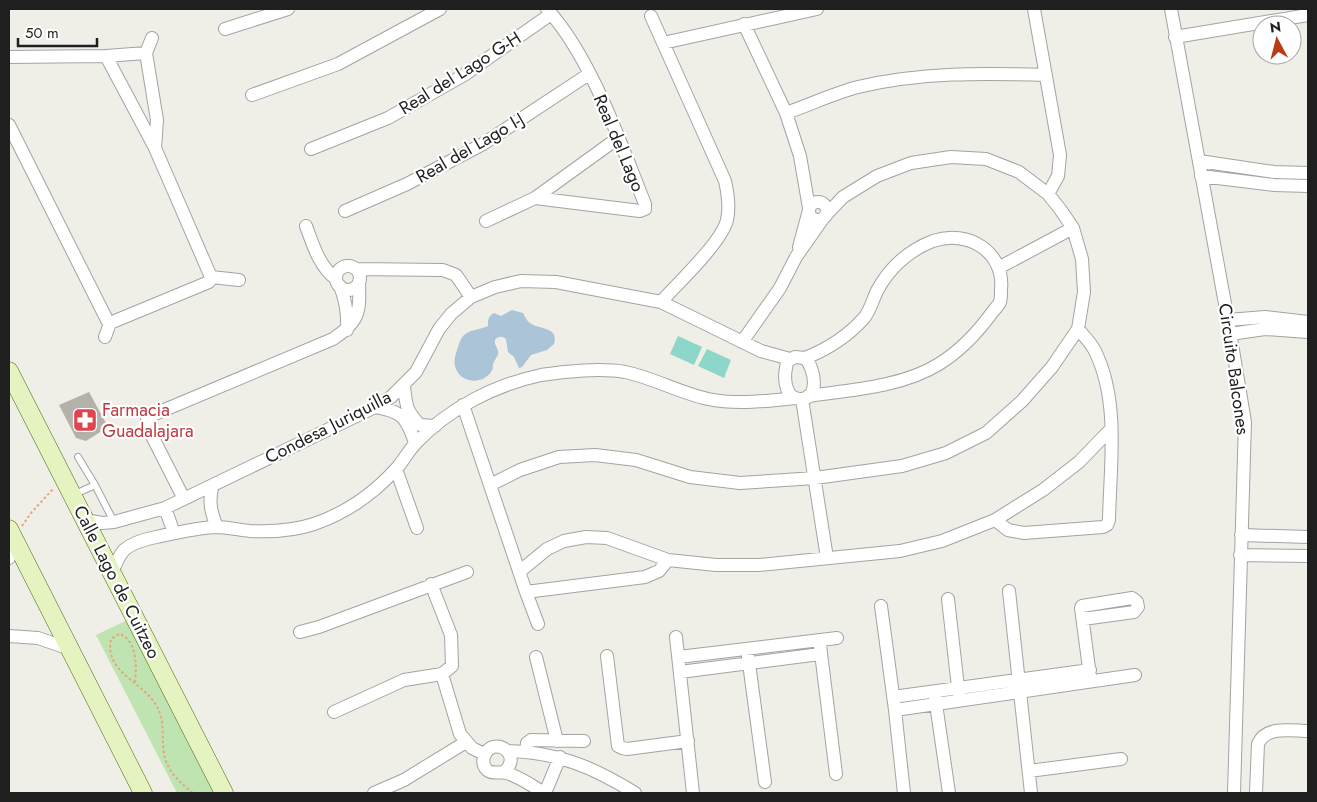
<svg xmlns="http://www.w3.org/2000/svg" width="1317" height="802" font-family="Jost,sans-serif">
  <style>
    .grass { fill: #bfe4b2 }
    .pitch { fill: #8dd6ca }
    .water { fill: #acc4d8 }
    .building { fill: #b4b1aa }
    .lines { fill: none; stroke-linecap: round; stroke-linejoin: round }
    .service-casing { stroke: #a3a3a3; stroke-width: 8 }
    .minor-casing { stroke: #a3a3a3; stroke-width: 14 }
    .secondary-casing { stroke: #4d6c11; stroke-width: 19 }
    .path { stroke: #eba17c; stroke-width: 2; stroke-dasharray: 2.5 2.5; stroke-linecap: butt }
    .service { stroke: #fff; stroke-width: 6 }
    .minor { stroke: #fff; stroke-width: 12 }
    .secondary { stroke: #e5f3c1; stroke-width: 18 }
    .labels { text-anchor: middle; stroke-width: 4.5; stroke-linejoin: round; paint-order: stroke }
    .street-label { font-size: 18px; fill: #1f1f1f; stroke: #fff }
    .health-label { font-size: 18px; fill: #be3a42; stroke: #fff; text-anchor: start }
  </style>
  <rect width="100%" height="100%" fill="#efeee7"/>
  <path class="grass" d="M134 617 224 793H177L96 635Z"/>
  <path class="pitch" d="M678 336 702 347 694 365 670 354Z
    M707 349 731 360 724 378 698 366Z"/>
  <path class="water" d="M512 310 523 313C525 317 527 321 530 323 539 330 559 326 554 344L547 350 531 355 522 367 519 368 514 357 508 352 506 339C502 336 498 336 495 340V344C501 356 498 353 493 364 492 369 494 367 491 372 483 384 462 384 456 369 453 363 455 356 457 350 458 346 460 340 463 336 470 329 480 330 488 326 488 320 488 316 494 313L501 316Z"/>
  <path class="building" d="M89 392 107 425 105 429 86 441 76 438 59 405Z"/>
  <g class="lines">
    <defs>
      <path id="service" d="M78 457 95 485
        M73 495 95 485 114 522"/>
      <path id="minor" d="M1034 9 1060 155 1058 176 1048 194
        M1171 9 1228 320 1245 422 1234 793
        M651 16 725 181C728 194 730 207 727 220 722 242 677 284 661 302
        M744 24 786 113 800 156 809 208
        M225 29 288 9
        M1175 37 1308 15
        M663 43 817 9
        M146 53 157 120 155 148
        M146 53 152 38
        M106 56 155 148 211 277
        M9 57 106 56 146 53
        M252 95 338 64 440 9
        M786 113C810 105 834 93 858 87 921 72 983 73 1046 75
        M9 125 107 320 110 323
        M311 149 388 118 464 75 551 14
        M1199 161 1274 172 1308 173
        M1201 176 1274 185 1308 186
        M535 198 640 211 645 209V204C620 142 591 57 547 9
        M809 211a9 9 0 1 1 18 0a9 9 0 1 1-18 0Z
        M345 211 407 184 483 144 589 74
        M486 221 535 198 618 138
        M306 226C313 245 319 266 336 279
        M799 247 809 210
        M336 278a12 12 0 1 1 24 0a12 12 0 1 1-24 0Z
        M1000 267 1073 228
        M356 269 443 270 456 275 471 297
        M211 277 239 280
        M340 286C346 301 348 313 347 330
        M1228 320 1265 317 1308 322
        M110 323 209 282 211 277
        M1230 334 1265 329 1308 332
        M105 337 110 323
        M742 342 780 288 796 257 824 217
        M795 357 805 358C815 368 820 399 801 399 783 400 783 372 788 361Z
        M805 358C828 349 848 336 864 318 870 311 873 299 877 291 889 268 909 250 933 241 968 229 1005 252 1001 290 1001 294 1001 299 1000 302 998 306 994 310 991 314 977 333 960 351 939 364 902 387 851 390 808 396
        M404 386C406 405 406 411 420 425L435 426
        M802 399 827 558
        M463 405 526 592 538 624
        M375 407C402 411 407 418 415 443
        M396 469 417 528
        M213 485C208 500 211 513 217 527
        M490 485 520 470 559 457 595 455 636 460 690 477 740 483 815 478 902 466 946 453 986 433 1022 401 1052 367 1078 329 1084 292 1082 259 1073 228 1060 209 1048 194 1019 172 986 159 951 157 911 163 877 176 843 197 826 215
        M184 499 147 426V420L150 416 333 339C360 321 360 312 359 281
        M165 508 174 533
        M85 520 102 523 114 522 165 508 375 407 391 397 416 372 439 329 451 314 471 297 495 287 521 281 556 282 661 302 761 351 790 359
        M995 520 1008 530 1024 533 1103 527 1107 525 1109 520C1110 465 1120 402 1095 351 1091 343 1084 336 1078 329
        M1241 535 1308 537
        M1240 555 1308 556
        M9 558 14 539
        M519 572 547 549 564 541 586 537 607 538 668 560 716 565H759L900 551 942 541 995 520 1043 490 1079 462 1111 429
        M112 573C115 565 118 557 124 550 132 543 146 539 156 537 175 533 196 528 216 527 227 527 239 530 250 531 271 532 293 531 314 524 346 513 372 495 395 470 403 462 408 451 416 443 449 408 495 385 541 375 565 371 602 368 625 372 654 378 680 393 708 399 737 405 767 401 795 398
        M1009 591 1031 793
        M526 592 645 577 659 571 668 560
        M948 599 959 696
        M881 606 895 710 904 793
        M1083 619 1134 612 1138 607 1137 602 1132 598 1082 606 1081 608 1090 676
        M300 632 319 627 467 572
        M9 636 38 638 70 649
        M676 637 693 793
        M820 645 836 774
        M607 656 618 746 622 748 627 749 688 741
        M748 656 765 782
        M536 657 557 741
        M679 657 837 638
        M680 672 820 654
        M442 674 460 734 472 748 484 754
        M893 697 1090 670
        M935 697 949 793
        M895 710 1135 675
        M334 712 404 680 442 674 452 666 451 635 431 584
        M508 751C557 752 593 767 635 793
        M526 752 527 743 531 740 584 741
        M1029 771 1121 759
        M504 772C506 770 508 769 509 766 515 755 504 744 493 747 484 750 480 763 487 770 493 775 499 771 506 773 519 776 532 786 544 793
        M374 793 404 780 466 742
        M545 793 560 757
        M1256 793 1258 744C1266 725 1292 731 1308 731"/>
      <path id="secondary" d="M9 371 224 793
        M9 529 143 793"/>
    </defs>
    <use href="#service" class="service-casing"/>
    <use href="#minor" class="minor-casing"/>
    <use href="#secondary" class="secondary-casing"/>
    <path class="path" d="M22 526 31 513 53 489
      M135 682C137 667 137 639 119 634L111 639C104 672 142 681 156 705 166 721 161 736 164 753 166 770 180 783 193 793"/>
    <use href="#service" class="service"/>
    <use href="#minor" class="minor"/>
    <use href="#secondary" class="secondary"/>
  </g>
  <defs>
    <symbol id="pharmacy-square" viewBox="-11 -11 22 22"><rect x="-9" y="-9" width="18" height="18" rx="4" fill="#e0444e" stroke="#fff"/><path d="M-2-6h4v4h4v4h-4v4h-4v-4h-4v-4h4Z" fill="#fff"/></symbol>
  </defs>
  <g fill-rule="evenodd">
    <use href="#pharmacy-square" x="71" y="406" width="28" height="28"/>
  </g>
  <g class="labels">
    <g class="street-label">
      <text transform="translate(460 73) rotate(-32)" y="6">Real del Lago G-H</text>
      <text transform="translate(619 143) rotate(67)" y="6">Real del Lago</text>
      <text transform="translate(470 148) rotate(-30)" y="6">Real del Lago I-J</text>
      <text transform="translate(1234 369) rotate(82)" y="6">Circuito Balcones</text>
      <text transform="translate(328 427) rotate(-27)" y="6">Condesa Juriquilla</text>
      <text transform="translate(117 582) rotate(63)" y="6">Calle Lago de Cuitzeo</text>
    </g>
    <g class="health-label">
      <text x="102" y="416">Farmacia<tspan x="102" dy="21">Guadalajara</tspan></text>
    </g>
  </g>
  <rect width="1317" height="802" fill="none" stroke="#1f1f1f" stroke-width="20"/>
  <g transform="translate(1277 40) rotate(353)"><circle r="24" fill="#ffffff" stroke="#a5a5a5"/>
  <path d="M0-4L9 19L0 12L-9 19Z" fill="#b93c15"/>
  <text y="-8" font-size="14" font-weight="bold" text-anchor="middle" fill="#1f1f1f">N</text>
  </g>
  <path d="M18 38v8h79v-8" fill="none" stroke="#1f1f1f" stroke-width="2.5"/>
  <text x="25" y="38" font-size="15" fill="#1f1f1f" stroke="#ffffff" stroke-width="4" paint-order="stroke">50 m</text>
</svg>
